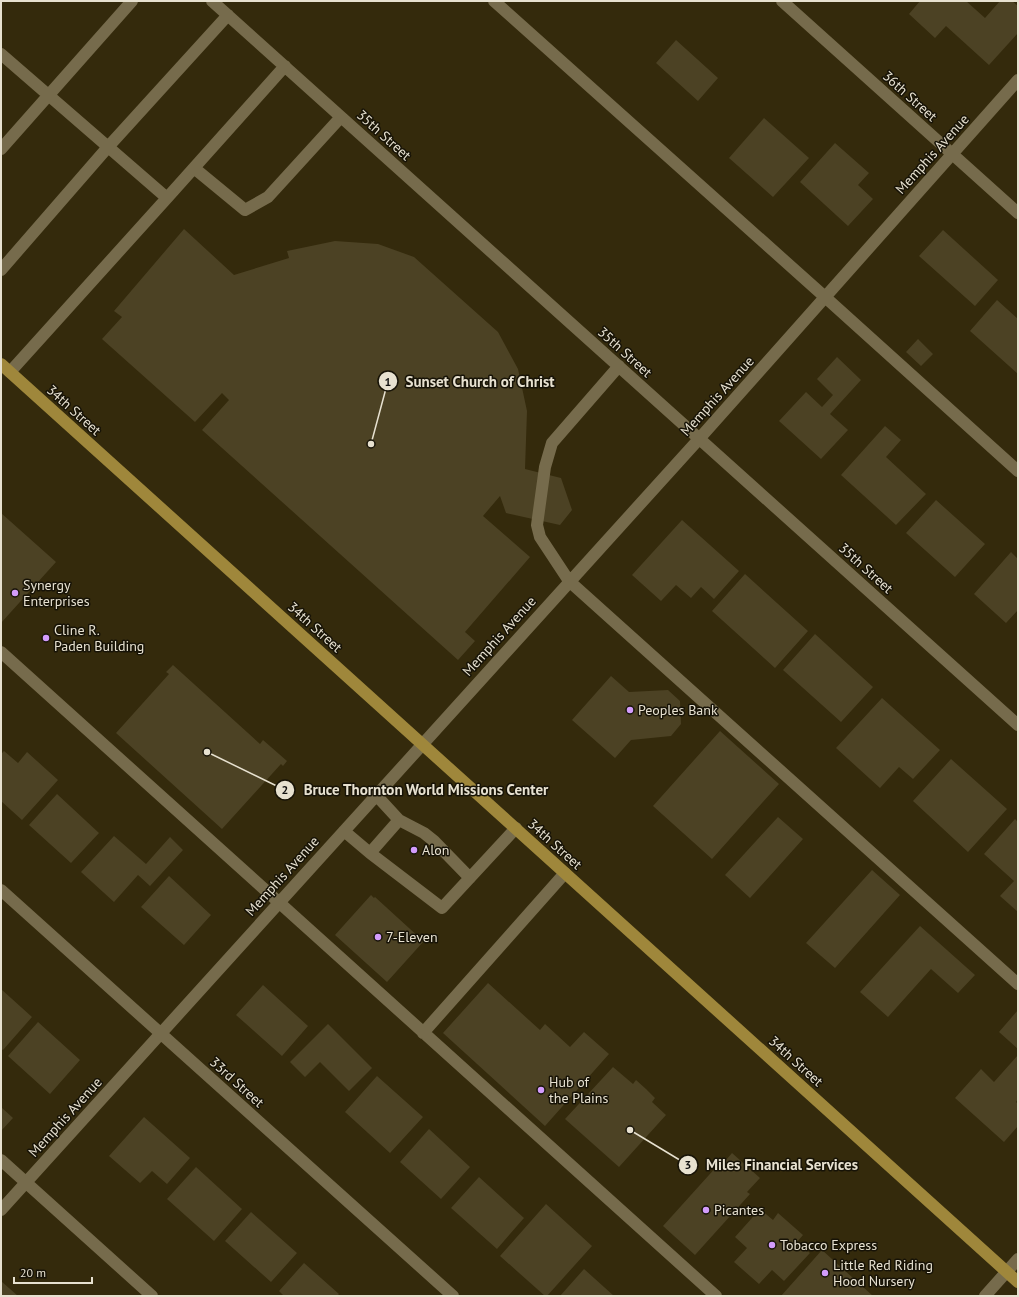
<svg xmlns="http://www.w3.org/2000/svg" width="1019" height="1297" font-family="'PT Sans',sans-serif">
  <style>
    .building { fill: #4c4224 }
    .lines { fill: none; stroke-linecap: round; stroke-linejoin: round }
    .minor { stroke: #766b4c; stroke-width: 12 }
    .major { stroke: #9f873b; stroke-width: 12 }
    .poi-dot { fill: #d39cfc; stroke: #171307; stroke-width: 1.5 }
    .labels { text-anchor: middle; stroke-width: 3; stroke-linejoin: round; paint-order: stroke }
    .street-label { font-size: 14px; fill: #e7e1d0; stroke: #171307 }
    .poi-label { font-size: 14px; fill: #e7e1d0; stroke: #171307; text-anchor: start }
    .leader { fill: none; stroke: #e7e1d0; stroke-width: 1.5 }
    .callout-dot { fill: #e7e1d0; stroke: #171307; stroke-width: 1.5 }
    .mark-label { font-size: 12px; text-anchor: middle; font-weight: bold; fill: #111 }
    .callout-label { font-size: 15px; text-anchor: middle; font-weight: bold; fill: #e7e1d0; stroke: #171307; stroke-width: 3; stroke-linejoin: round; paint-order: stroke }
  </style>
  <rect width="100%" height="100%" fill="#342a0c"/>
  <path class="building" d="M920 1H966L985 18 1000 1H1012L1018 6V33L989 65 946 26 935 38 909 14Z
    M676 40 718 78 698 101 656 63Z
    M764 118 809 158 773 197 729 158Z
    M835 143 869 173 858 185 873 199 848 226 800 182Z
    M184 229 234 275 289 258 287 251 335 241 378 244 414 257 498 332 518 369 527 411 525 469 561 478 572 510 560 525 506 513 500 496 483 516 530 557 465 632 475 641 458 660 202 430 229 400 222 393 195 422 102 339 122 317 114 311Z
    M943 230 998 280 975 306 919 256Z
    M997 300 1018 319V374L970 331Z
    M918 339 933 354 921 366 906 352Z
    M837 357 861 380 830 414 848 430 821 459 779 421 806 392 822 407 833 395 817 379Z
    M885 426 901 440 886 457 926 494 896 525 841 475Z
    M936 500 985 544 955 577 906 533Z
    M1 513 56 562 1 623Z
    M682 520 739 571 714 599 701 587 691 598 676 585 661 601 632 575Z
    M1011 552 1018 559V610L1006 623 974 594Z
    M745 574 808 631 775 668 712 611Z
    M815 634 873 687 841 722 783 670Z
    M173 665 260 744 263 740 287 761 283 766 281 764 222 829 116 733 169 674 166 672Z
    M611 676 629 692 668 690 680 701 681 724 671 736 631 740 615 758 572 720Z
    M882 698 940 750 913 779 899 767 880 788 836 748Z
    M720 731 779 784 712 859 653 806Z
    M4 751 18 763 27 752 58 780 22 820 1 801V754Z
    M951 759 1007 809 968 852 913 801Z
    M57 794 99 833 71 863 29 825Z
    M778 817 803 839 750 898 725 875Z
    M1015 819 1018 822V912L1000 896 1014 881 984 854Z
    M114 836 146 864 170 837 183 850 150 886 138 875 114 902 81 872Z
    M872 870 900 895 835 968 806 943Z
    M169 876 211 915 184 945 141 907Z
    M371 895 374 898 375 897 421 939 420 940 423 942 387 982 335 935Z
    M920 926 975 975 958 993 931 969 888 1017 860 992Z
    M488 983 540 1030 545 1024 570 1047 584 1032 609 1054 545 1126 443 1033Z
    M263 985 308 1026 282 1056 236 1015Z
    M1 989 32 1017 3 1050 1 1049Z
    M1018 1010V1049L999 1032Z
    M38 1022 80 1060 50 1094 8 1056Z
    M328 1024 372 1068 349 1091 320 1062 305 1077 290 1062Z
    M1018 1055V1099L1016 1102 1018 1104V1126L1004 1142 955 1098 981 1069 994 1082Z
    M613 1067 633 1084 636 1080 646 1089 655 1098 652 1102 666 1115 619 1167 565 1119Z
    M377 1076 423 1117 390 1153 345 1112Z
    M1 1107 13 1118 1 1131Z
    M144 1117 190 1158 167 1184 152 1171 140 1183 109 1156Z
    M429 1129 470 1167 441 1199 400 1162Z
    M732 1153 760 1178 747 1192 750 1194 695 1255 663 1226 718 1165 720 1167Z
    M196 1167 242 1209 214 1241 167 1199Z
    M479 1177 524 1218 497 1249 451 1208Z
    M546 1204 592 1246 547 1296H545L500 1256Z
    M760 1209 773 1220 778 1213 803 1235 797 1242 810 1253 784 1281 772 1270 759 1284 734 1262 747 1248 735 1237Z
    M251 1212 297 1253 271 1282 225 1241Z
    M822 1250 873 1296H781Z
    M304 1263 339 1294 337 1296H284L279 1291Z
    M584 1269 614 1296H560Z
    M1 1281 18 1296H1Z"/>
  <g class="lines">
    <path class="minor" d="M212 1 1018 725
      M494 1 825 297 1018 471
      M782 1 1018 213
      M1 54 167 198 10 372
      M1 149 132 1
      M194 168 245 210 268 197 341 117
      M167 198 285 66
      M1 270 108 147 228 15
      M619 366 552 443 545 467 537 525 540 537 569 581 1018 984
      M1 652 716 1296
      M399 820 424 833 434 841 470 878
      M344 831 370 853 442 908 516 828
      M370 853 399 820 376 795
      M1 890 453 1296
      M423 1033 565 873
      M1 1160 152 1296
      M1 1210 699 439 1018 80
      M985 1296 1018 1259"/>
    <path class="major" d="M1 364 1018 1282"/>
  </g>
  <g class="poi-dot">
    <circle cx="15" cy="593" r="4"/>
    <circle cx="46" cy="638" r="4"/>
    <circle cx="630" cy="710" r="4"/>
    <circle cx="414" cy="850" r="4"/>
    <circle cx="378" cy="937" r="4"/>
    <circle cx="541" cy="1090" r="4"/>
    <circle cx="706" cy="1210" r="4"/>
    <circle cx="772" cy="1245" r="4"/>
    <circle cx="825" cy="1273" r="4"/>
  </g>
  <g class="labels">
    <g class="street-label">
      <text transform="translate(910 96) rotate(42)" y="5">36th Street</text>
      <text transform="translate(384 135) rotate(42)" y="5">35th Street</text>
      <text transform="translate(932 154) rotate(-48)" y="5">Memphis Avenue</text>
      <text transform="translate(625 352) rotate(42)" y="5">35th Street</text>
      <text transform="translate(717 396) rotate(-48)" y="5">Memphis Avenue</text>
      <text transform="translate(74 410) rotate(42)" y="5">34th Street</text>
      <text transform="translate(866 568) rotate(42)" y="5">35th Street</text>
      <text transform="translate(315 627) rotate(42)" y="5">34th Street</text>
      <text transform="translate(499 636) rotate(-48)" y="5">Memphis Avenue</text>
      <text transform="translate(555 844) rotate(42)" y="5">34th Street</text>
      <text transform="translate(282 876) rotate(-48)" y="5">Memphis Avenue</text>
      <text transform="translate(796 1061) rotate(42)" y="5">34th Street</text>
      <text transform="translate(237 1082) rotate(42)" y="5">33rd Street</text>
      <text transform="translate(65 1117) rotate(-48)" y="5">Memphis Avenue</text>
    </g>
    <g class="poi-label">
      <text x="23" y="590">Synergy<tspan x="23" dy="16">Enterprises</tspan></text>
      <text x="54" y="635">Cline R.<tspan x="54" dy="16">Paden Building</tspan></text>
      <text x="638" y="715">Peoples Bank</text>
      <text x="422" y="855">Alon</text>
      <text x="386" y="942">7-Eleven</text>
      <text x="549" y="1087">Hub of<tspan x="549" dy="16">the Plains</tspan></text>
      <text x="714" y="1215">Picantes</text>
      <text x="780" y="1250">Tobacco Express</text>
      <text x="833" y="1270">Little Red Riding<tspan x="833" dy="16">Hood Nursery</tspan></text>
    </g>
  </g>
  <path class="leader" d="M371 444L388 381M207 752L285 790M630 1130L688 1165"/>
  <g class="callout-dot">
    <circle cx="371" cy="444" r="4"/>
    <circle cx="207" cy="752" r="4"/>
    <circle cx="630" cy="1130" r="4"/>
    <circle cx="388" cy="381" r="10"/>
    <circle cx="285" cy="790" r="10"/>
    <circle cx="688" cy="1165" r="10"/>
  </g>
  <g class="mark-label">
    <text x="388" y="386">1</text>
    <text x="285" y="794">2</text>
    <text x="688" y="1169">3</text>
  </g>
  <g class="callout-label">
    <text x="480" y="387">Sunset Church of Christ</text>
    <text x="426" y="795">Bruce Thornton World Missions Center</text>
    <text x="782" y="1170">Miles Financial Services</text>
  </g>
  <rect width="1019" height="1297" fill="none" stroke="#e7e1d0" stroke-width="4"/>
  <path d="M14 1277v6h78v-6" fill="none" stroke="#e7e1d0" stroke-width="2"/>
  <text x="20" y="1277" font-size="12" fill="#e7e1d0" stroke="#171307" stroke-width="3" paint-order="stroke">20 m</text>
</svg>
